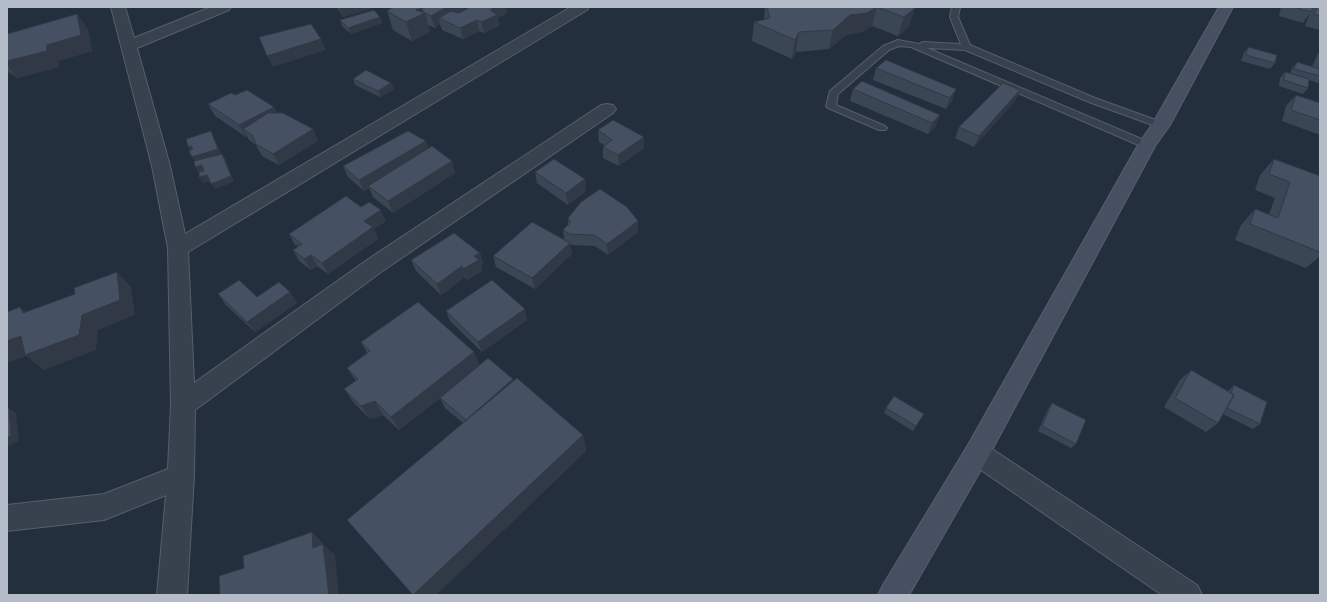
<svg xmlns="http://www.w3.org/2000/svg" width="1327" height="602" font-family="Lato,sans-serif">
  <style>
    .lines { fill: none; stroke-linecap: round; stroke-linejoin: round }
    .service-casing { stroke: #565f6c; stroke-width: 2 }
    .minor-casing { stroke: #565f6c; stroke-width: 2 }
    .secondary-casing { stroke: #565f6c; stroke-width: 2 }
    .service { fill: #38414e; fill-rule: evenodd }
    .minor { fill: #38414e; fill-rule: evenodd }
    .secondary { fill: #465061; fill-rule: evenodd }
    .wall { fill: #3b4654 }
    .shaded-wall { fill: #303945 }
    .building { fill: #455162; stroke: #303945 }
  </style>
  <rect width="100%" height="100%" fill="#242f3e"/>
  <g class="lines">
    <defs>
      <path id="service" d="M952 7H960L958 17 970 45 1095 98 1164 123 1166 125 1161 128 1158 127 1089 102 965 50 927 48 1151 143 1152 145 1147 148 1143 147 911 47 899 46 889 50 838 94 836 105 885 126 887 128 885 130H879L828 108 826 106 830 91 883 46 898 40 919 44 923 42 961 44 950 17Z"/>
      <path id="minor" d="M111 7H125L134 38 211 7H231L229 10 137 48 170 166 185 234 571 7H589L587 10 188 252 194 383 367 260 601 105 607 104 613 105 616 109 613 113 381 272 195 410 194 476 187 595H157L166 495 104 520 7 531V505L104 494 168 469 171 405 168 248 152 166Z
        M977 441 986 445 1197 585 1202 595H1162L968 461 964 453 968 445Z"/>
      <path id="secondary" d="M1219 7H1233L1170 125 1155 146 986 461 909 595H878L883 585 968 445 1138 145 1153 123Z"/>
    </defs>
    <use href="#service" class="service-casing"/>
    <use href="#minor" class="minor-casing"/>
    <use href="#secondary" class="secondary-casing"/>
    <use href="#service" class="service"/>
    <use href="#minor" class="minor"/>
    <use href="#secondary" class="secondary"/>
  </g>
  <path class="wall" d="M337 7H377L343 17Z
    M765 7H912L909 27 898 36 872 26 862 32 846 35 829 49 796 52 792 59 752 41 754 22 764 20Z
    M1281 7H1320V30L1305 26 1310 13 1303 23 1279 16Z
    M387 11 458 13H507L498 18 499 26 484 33 479 31 463 39 442 30 440 24 435 28 428 25 430 32 412 41 393 30Z
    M77 14 88 30 92 51 59 61V67L17 78 11 73 7 75V34Z
    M340 20 382 23 351 34 342 26Z
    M1248 47 1275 63 1270 69 1241 61 1244 53Z
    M1320 49V80L1318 83 1309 80 1308 88 1303 94 1279 86 1280 78 1285 72 1290 73 1292 68 1297 62 1312 67Z
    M876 68 956 89 952 101 946 109 873 80Z
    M353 79 391 83 394 89 380 97 355 85Z
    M853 89 940 115 935 127 928 134 850 101Z
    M1020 90 1015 101 974 147 955 138 959 127Z
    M235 95 274 107 277 113 313 129 318 141 279 165 262 156 256 145 249 140 247 136 246 137 215 116 208 104Z
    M1296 95 1320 103V135L1282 121 1286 106Z
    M598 130 644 137V148L619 166 603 158V147L604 145 599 142Z
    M426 141 428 148 455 173 393 213 373 197 369 188 364 191 348 177 343 166Z
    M1274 159 1320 176V256L1306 268 1235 240 1241 225 1255 209 1269 214 1275 198 1255 190 1260 175Z
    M535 172 586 191 568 205 537 183Z
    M361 207 386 221 374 229 378 239 328 274 317 266 311 270 299 261 293 250 298 246 295 245 289 234Z
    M568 218 638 232 608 255 595 246 572 245 570 244 572 254 535 289 496 267 493 256 564 239 563 230 568 224Z
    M480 253 483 264 481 266 482 271 467 280 465 277 441 295 416 271 411 260Z
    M290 292 297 303 255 332 226 305 218 294 257 297Z
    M446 311 527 320 482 352 450 321Z
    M361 342 474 352 479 365 513 379 514 381 583 435 586 451 436 595H413L463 423 445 408 440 398 444 395 399 430 383 415 370 419 354 403 344 389 356 381 347 368 367 353Z
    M1191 370 1228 391 1234 385 1260 424 1253 429 1223 414 1218 423 1206 432 1164 407 1180 380Z
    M1052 403 1076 444 1071 448 1038 431 1048 409Z
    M886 408 924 414 913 431 884 413Z"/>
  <path class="shaded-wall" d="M339 7H377L343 17Z
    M447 7H468L445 21 439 18 440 24 435 28 431 16Z
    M496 7H506L507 13 498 18 499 26 484 33 481 22 490 10Z
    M523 7H531L524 9Z
    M877 7 872 26 862 32 846 35 829 49 833 30 850 15Z
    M422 8 425 13 430 32 412 41 406 22 416 10Z
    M915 8 909 27 898 36 904 17Z
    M77 14 88 30 92 51 59 61V67L17 78 7 65V61L47 45Z
    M380 17 382 23 351 34 348 28Z
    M477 20 479 31 463 39 460 28Z
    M799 32 796 52 792 59 795 40Z
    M321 39 326 50 273 67 267 56Z
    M7 69 11 73 7 75Z
    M391 83 394 89 380 97 378 91Z
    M956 89 952 101 946 109 950 98Z
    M1020 90 1015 101 974 147 979 136Z
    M274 107 280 118 243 129 247 136 246 137 239 125Z
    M940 115 935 127 928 134 932 123Z
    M313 129 318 141 279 165 273 154Z
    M211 131 214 137 222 155 196 163 192 157Z
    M644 137V148L619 166 618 155Z
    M426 141 430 153 368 186 369 188 364 191 359 180Z
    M191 146 195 152 192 153 188 147Z
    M222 154 226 160 234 182 215 189 211 184Z
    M452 161 455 173 393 213 388 201Z
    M202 165 206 171 199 173 195 167Z
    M207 175 211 181 203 183 199 177Z
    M585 179 586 191 568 205 566 193Z
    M381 210 386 221 374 229 378 239 328 274 322 263 364 221Z
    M638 221V232L608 255 607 244Z
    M570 243 572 254 535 289 532 278Z
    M480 253 483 264 481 266 482 271 467 280 463 269 474 256Z
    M311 255 317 266 311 270 304 259Z
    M462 266 465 277 441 295 437 284Z
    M117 272 131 287 135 315 98 330 96 350 44 370 26 356 7 363V341L82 315Z
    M290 292 297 303 255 332 247 322Z
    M20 307 38 322 23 313Z
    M525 309 527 320 482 352 478 342Z
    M474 352 479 367 399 430 391 417Z
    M513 379 516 389 466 420Z
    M375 401 383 415 370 419 361 406Z
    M9 408 16 413 19 441 7 447Z
    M583 435 586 451 436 595H413Z
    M312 532 323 543 324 545 335 555 339 595H329L313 548Z"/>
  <path class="building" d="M393 7H420L422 8 416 10 425 13 406 22 387 11Z
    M420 7H447L431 16 423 12 422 8Z
    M470 7H496L490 10 497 15 481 22 477 20 460 28 439 18 451 11 459 13Z
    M767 7H912L915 8 904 17 877 7 867 13 850 15 833 30 799 32 795 40 754 22 770 18Z
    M1294 7H1313L1311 12Z
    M1317 7H1320V16L1314 14Z
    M374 10 380 17 348 28 340 20Z
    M77 14 81 35 47 45V51L7 61V34Z
    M311 24 321 39 267 56 259 37Z
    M1248 47 1277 55 1275 63 1246 55Z
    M886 60 956 89 950 98 876 68Z
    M1297 62 1320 69V76L1294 69Z
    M366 70 391 83 378 91 353 79Z
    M1285 72 1309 79 1308 88 1284 80Z
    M862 81 940 115 932 123 853 89Z
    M1003 83 1020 90 979 136 959 127Z
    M247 90 274 107 239 125 208 104 231 93 235 95Z
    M1296 95 1320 103V120L1291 110Z
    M268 113H283L313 129 273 154 256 144 252 135 243 129Z
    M613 120 644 137 618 155 603 147 612 140 598 130Z
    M211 131 218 149 192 157 189 151 193 149 191 146 188 147 186 139Z
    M408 131 426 141 359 180 343 166Z
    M432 146 452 161 388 201 368 186Z
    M222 154 231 176 211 184 207 175 199 177V172L204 171 202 165 195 167 194 161Z
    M554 159 585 179 566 193 535 172Z
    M1274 159 1320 176V252L1250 224 1255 209 1278 218 1290 182 1269 174Z
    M600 189 627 207 638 221 607 244 594 235 570 234 563 230 571 222 568 218 581 202Z
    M346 196 361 207 369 202 381 210 364 221 373 227 322 263 311 255 304 259 293 250 302 244 289 234Z
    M532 222 570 243 532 278 493 256Z
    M454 233 480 253 474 256 479 260 463 269 462 266 437 284 411 260Z
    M117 272 120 300 82 315 79 335 25 355 21 336 7 341V312L20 307 23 313 75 294 74 288Z
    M239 280 257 297 279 282 290 292 247 322 218 294Z
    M492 280 525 309 478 342 446 311Z
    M418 302 474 352 391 417 375 401 361 406 344 389 358 379 347 368 370 351 361 342Z
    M488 358 513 379 466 420 440 398Z
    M1191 370 1234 395 1218 423 1175 398Z
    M517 378 583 435 413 595 347 520Z
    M1234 385 1267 402 1260 424 1227 408 1234 395 1231 393Z
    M894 396 924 414 916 426 886 408Z
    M1052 403 1086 420 1076 444 1042 426Z
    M7 408H9L11 436 7 438Z
    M312 532 313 548 323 544 329 595H220L219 576 244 568 243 556Z"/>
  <rect width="1327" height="602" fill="none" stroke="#b4bcc9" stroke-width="16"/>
</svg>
